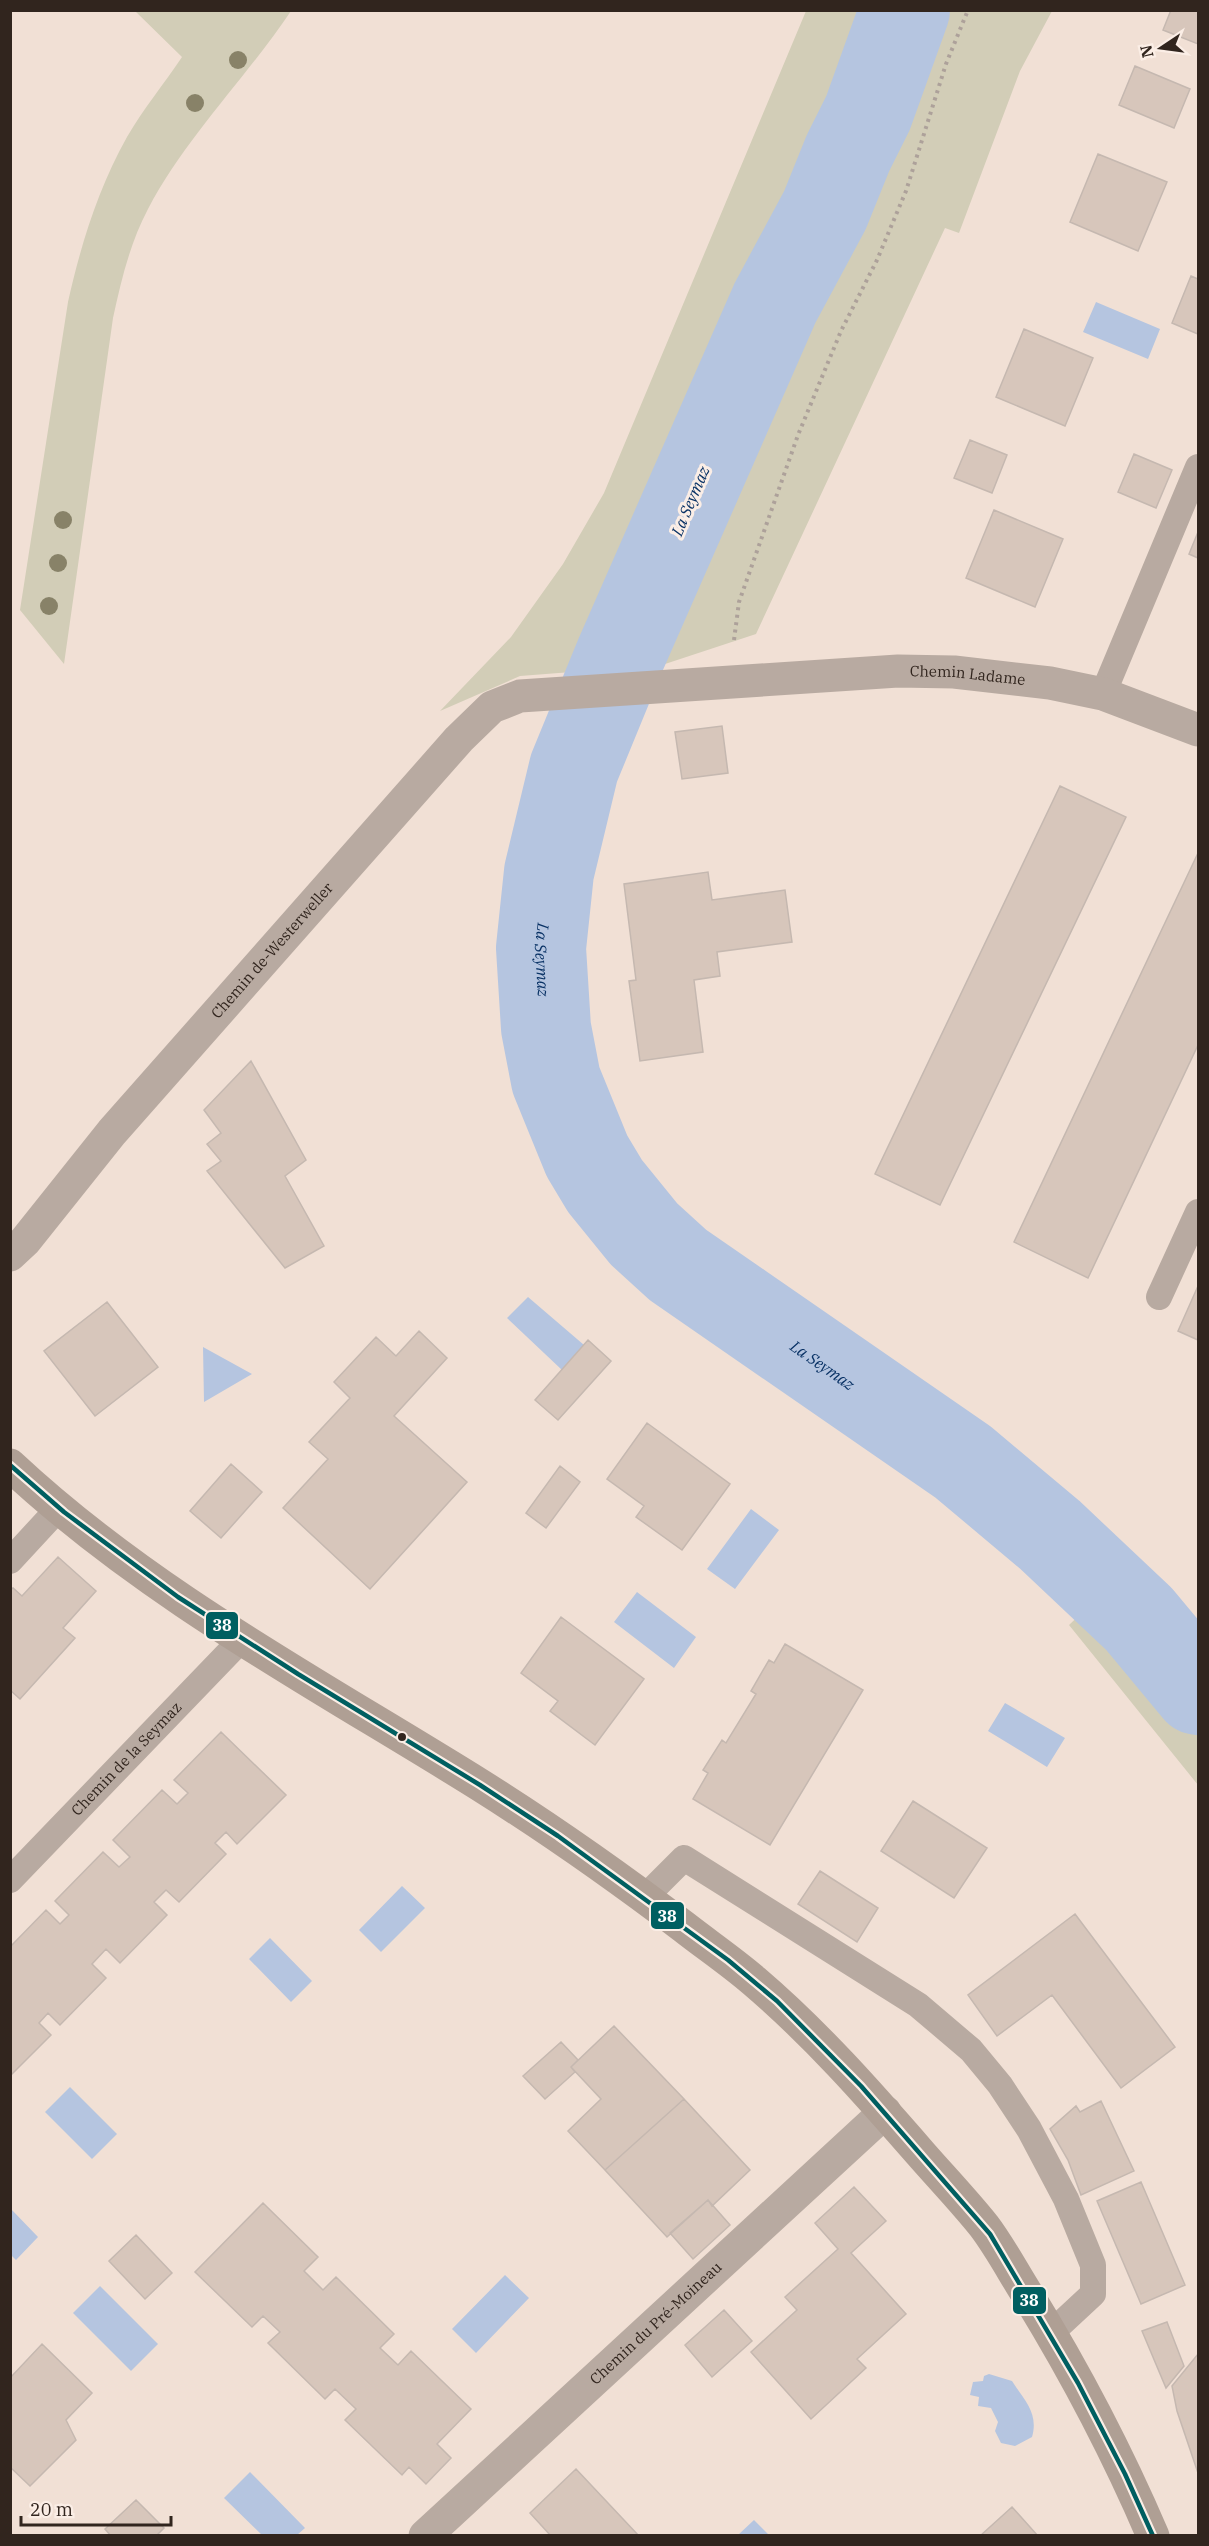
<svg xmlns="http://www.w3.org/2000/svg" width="1209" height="2546" font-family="'IBM Plex Serif',serif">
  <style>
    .green { fill: #d2cdb7 }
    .water { fill: #b5c5e0 }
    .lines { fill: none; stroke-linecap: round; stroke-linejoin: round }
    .river { stroke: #b5c5e0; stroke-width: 90 }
    .building { fill: #d7c6bb; stroke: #c5b8b0; stroke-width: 1.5 }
    .path { stroke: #ada19a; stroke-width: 4; stroke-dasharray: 3 4.5; stroke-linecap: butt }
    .lane { stroke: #b8aaa1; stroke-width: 26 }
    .street { stroke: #b8aaa1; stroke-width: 33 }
    .secondary { stroke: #af9f94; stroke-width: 33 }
    .bus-1-casing { stroke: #fbeee6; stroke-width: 9 }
    .bus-1 { stroke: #005f61; stroke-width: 4.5 }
    .tree { fill: #888268 }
    .bus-dot { fill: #31251e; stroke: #fbeee6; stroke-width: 2 }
    .labels { text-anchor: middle; stroke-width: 6; stroke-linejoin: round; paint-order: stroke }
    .street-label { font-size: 15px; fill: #31251e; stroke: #fbeee6 }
    .water-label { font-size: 16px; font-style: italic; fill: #093265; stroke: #fbeee6 }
    .line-badge { stroke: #fbeee6; stroke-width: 2 }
    .badge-label { font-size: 16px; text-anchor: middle; font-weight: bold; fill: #fff }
  </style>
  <rect width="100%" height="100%" fill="#f1e0d5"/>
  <path class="green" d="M135 11H291C246 78 186 137 148 209 130 243 121 281 113 318L64 664 20 610 68 302C81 244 98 189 127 137 143 109 164 84 182 57Z
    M806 11H1052L1020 71 959 233 945 228 756 634 662 665 520 676 440 711 511 637 563 564 604 493Z
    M758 1286 1103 1542 1198 1638V1785L1069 1625 1110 1586 1020 1501 966 1458 748 1302Z"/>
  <path class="water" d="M1096 302 1160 329 1148 359 1083 332Z
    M528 1297 584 1345 562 1370 507 1318Z
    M203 1347 252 1374 204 1402Z
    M751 1509 779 1530 735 1589 707 1569Z
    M637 1592 696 1637 674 1668 614 1622Z
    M1005 1703 1065 1738 1047 1767 988 1731Z
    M402 1886 425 1908 381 1952 359 1930Z
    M270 1938 312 1981 291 2002 249 1959Z
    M70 2087 117 2134 92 2159 45 2112Z
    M11 2209 38 2237 16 2260 11 2255Z
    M505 2275 529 2298 476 2353 452 2329Z
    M100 2286 158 2344 131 2371 73 2313Z
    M989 2374 1012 2381C1024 2400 1039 2413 1032 2437L1015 2446 1001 2443 995 2431 998 2422 991 2408 978 2406 979 2397 970 2395 973 2382 983 2381 984 2376Z
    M250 2472 305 2528 297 2535H262L224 2498Z
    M754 2520 769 2535H738Z"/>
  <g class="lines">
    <path class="river" id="s1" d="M905 10 868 113 848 153 825 210 775 303 620 656 574 768 549 872 541 948 546 1028 556 1080 587 1156 605 1186 644 1234 678 1265 963 1462 1050 1535 1139 1619 1198 1690"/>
  </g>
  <path class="building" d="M1171 10H1198V44L1163 30Z
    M1135 66 1190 89 1174 128 1119 105Z
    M1098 154 1167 182 1138 251 1070 222Z
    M1191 276 1198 279V334L1172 323Z
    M1024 329 1093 358 1065 426 996 397Z
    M970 440 1007 455 992 493 954 478Z
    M1134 454 1172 470 1156 508 1118 492Z
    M994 510 1063 539 1035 607 966 578Z
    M1198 532V558L1189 554Z
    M722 726 728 773 682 779 675 732Z
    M1060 786 1126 817 940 1205 875 1174Z
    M1198 853V1045L1088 1278 1014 1242Z
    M708 872 712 900 785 890 792 942 717 952 720 976 694 980 703 1052 640 1061 629 981 636 980 624 884Z
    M251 1061 306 1160 285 1176 324 1246 285 1268 207 1171 221 1161 207 1144 221 1133 204 1110Z
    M1198 1286V1340L1178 1331Z
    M107 1302 158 1367 95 1416 44 1351Z
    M419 1331 447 1358 394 1416 467 1482 370 1589 283 1508 328 1459 309 1442 350 1398 334 1382 376 1337 396 1356Z
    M588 1340 611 1361 558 1420 535 1400Z
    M647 1423 730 1484 682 1550 636 1517 644 1506 607 1479Z
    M231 1464 262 1492 221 1538 190 1511Z
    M560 1466 580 1482 546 1528 526 1513Z
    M58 1557 96 1591 63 1628 75 1638 20 1699 10 1690V1590L13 1588 22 1596Z
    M561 1617 644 1679 595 1745 550 1711 558 1701 521 1673Z
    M785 1644 863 1690 770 1845 693 1799 708 1773 703 1770 722 1740 726 1743 756 1694 751 1691 769 1660 774 1663Z
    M221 1732 286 1795 237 1844 226 1832 215 1843 226 1854 179 1902 166 1890 154 1902 167 1915 120 1963 106 1949 92 1964 106 1978 60 2025 48 2013 39 2023 51 2035 10 2076V1947L46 1910 60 1924 69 1915 55 1901 103 1852 119 1867 130 1857 113 1840 162 1790 177 1804 188 1793 174 1780Z
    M913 1801 987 1848 954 1898 881 1851Z
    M820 1871 878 1908 857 1942 798 1904Z
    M1075 1914 1175 2047 1121 2088 1052 1995 997 2036 968 1995Z
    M614 2026 684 2099 605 2170 568 2131 601 2099 571 2067Z
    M561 2042 578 2060 571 2067 575 2072 545 2099 523 2076Z
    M684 2099 750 2170 712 2206 708 2200 667 2237 605 2170Z
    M1101 2101 1134 2171 1081 2195 1068 2160 1050 2129 1076 2106 1080 2112Z
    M1141 2182 1185 2285 1141 2304 1097 2201Z
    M854 2187 886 2221 851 2253 906 2314 857 2359 866 2368 811 2419 751 2352 797 2310 785 2297 838 2249 815 2223Z
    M708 2200 730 2225 693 2259 670 2233Z
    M263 2203 318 2257 304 2271 323 2290 336 2277 394 2334 380 2348 398 2365 411 2351 471 2409 437 2444 451 2458 426 2484 409 2467 402 2475 345 2420 356 2409 335 2389 325 2399 268 2343 280 2332 263 2316 252 2327 195 2272Z
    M136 2235 172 2273 145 2299 109 2261Z
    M724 2310 752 2341 712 2377 685 2345Z
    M1167 2322 1184 2366 1166 2388 1142 2331Z
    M42 2344 92 2393 66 2420 76 2440 30 2486 10 2467V2378Z
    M1198 2354V2473L1177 2411 1172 2386Z
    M576 2469 639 2536H551L530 2513Z
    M136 2500 164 2528 156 2536H111L105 2529Z
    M1012 2507 1038 2536H980Z"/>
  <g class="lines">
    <path class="path" d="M734 640 739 602 798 435 841 331 877 260 906 191 946 64 968 10"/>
    <g class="lane">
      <path d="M1103 694 1198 467"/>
      <path d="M1159 1297 1198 1212"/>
      <path d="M10 1561 58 1509"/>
      <path id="s2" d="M10 1880 242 1639"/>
      <path d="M645 1897 684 1858 918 2005 971 2050 1000 2085 1029 2129 1066 2199 1093 2265V2294L1051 2333"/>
    </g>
    <g class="street">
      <path id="s3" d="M10 1255 25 1241 112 1132 459 739 492 707 520 696 898 671 954 672 1050 683 1103 694 1198 730"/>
      <path id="s4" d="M425 2536 885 2112"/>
    </g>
    <path class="secondary" d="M10 1465C149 1595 320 1685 480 1785 550 1829 618 1877 684 1927 707 1945 732 1962 754 1981 815 2033 868 2093 921 2154 942 2178 964 2201 984 2226 1000 2247 1013 2272 1027 2294 1075 2372 1117 2452 1153 2536"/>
    <defs>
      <path id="bus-1" d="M10 1465 64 1512 178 1597 298 1674 480 1785 558 1836 728 1960 777 2001 861 2086 990 2234 1078 2383 1125 2474 1153 2536"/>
    </defs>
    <use href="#bus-1" class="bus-1-casing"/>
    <use href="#bus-1" class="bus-1"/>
  </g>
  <g class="tree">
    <circle cx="238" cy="60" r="9"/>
    <circle cx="195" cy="103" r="9"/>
    <circle cx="63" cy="520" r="9"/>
    <circle cx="58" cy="563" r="9"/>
    <circle cx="49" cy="606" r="9"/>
  </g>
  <circle class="bus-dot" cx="402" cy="1737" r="5"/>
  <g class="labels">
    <g class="street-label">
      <text dy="5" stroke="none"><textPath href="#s3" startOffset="1209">Chemin Ladame</textPath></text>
      <text dy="5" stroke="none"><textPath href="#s3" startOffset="402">Chemin de-Westerweller</textPath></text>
      <text dy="5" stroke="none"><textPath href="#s2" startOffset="168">Chemin de la Seymaz</textPath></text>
      <text dy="5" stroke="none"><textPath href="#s4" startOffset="314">Chemin du Pré-Moineau</textPath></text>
    </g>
    <g class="water-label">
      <text transform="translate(690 501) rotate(-67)" y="6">La Seymaz</text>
      <text dy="6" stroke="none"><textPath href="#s1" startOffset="1023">La Seymaz</textPath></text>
      <text dy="6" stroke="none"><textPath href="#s1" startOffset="1545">La Seymaz</textPath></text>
    </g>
  </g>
  <g class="line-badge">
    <rect x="205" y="1611" width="34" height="29" rx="6" fill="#005f61"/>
    <rect x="650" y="1901" width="35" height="29" rx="6" fill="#005f61"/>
    <rect x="1012" y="2286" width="35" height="29" rx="6" fill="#005f61"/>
  </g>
  <g class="badge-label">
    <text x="222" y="1631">38</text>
    <text x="667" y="1922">38</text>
    <text x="1029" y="2306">38</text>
  </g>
  <rect width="1209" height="2546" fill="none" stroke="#31251e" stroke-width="24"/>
  <g transform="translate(1161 48) rotate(257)" stroke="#fbeee6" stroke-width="4.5" paint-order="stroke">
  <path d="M0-4.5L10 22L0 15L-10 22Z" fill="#31251e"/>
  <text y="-9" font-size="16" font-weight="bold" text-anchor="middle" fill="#31251e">N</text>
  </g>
  <path d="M21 2516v9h150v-9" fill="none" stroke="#31251e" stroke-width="3"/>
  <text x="30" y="2516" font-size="18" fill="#31251e" stroke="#fbeee6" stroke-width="4.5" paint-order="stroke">20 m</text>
</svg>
